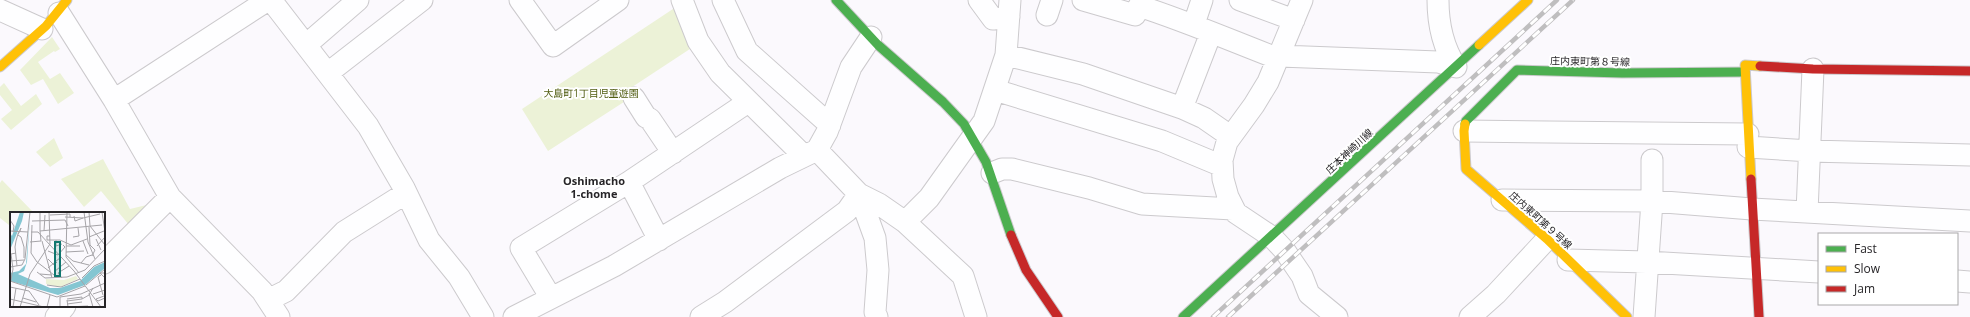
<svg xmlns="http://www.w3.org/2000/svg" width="1970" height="317" font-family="'Open Sans','Noto Sans JP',sans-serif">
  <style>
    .green { fill: #ecf2d7 }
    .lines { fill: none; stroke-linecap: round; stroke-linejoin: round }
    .street-casing { stroke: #cccacd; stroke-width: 23 }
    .fast-casing { stroke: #cccacd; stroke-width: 11 }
    .slow-casing { stroke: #cccacd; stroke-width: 11 }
    .jam-casing { stroke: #cccacd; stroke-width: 11 }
    .street { stroke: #fefeff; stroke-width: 21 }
    .fast { stroke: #4caf50; stroke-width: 9 }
    .slow { stroke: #ffc107; stroke-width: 9 }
    .jam { stroke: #c62828; stroke-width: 9 }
    .rail-casing { stroke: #bfbebf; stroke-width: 4.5 }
    .rail { stroke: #fff; stroke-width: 3; stroke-dasharray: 9; stroke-linecap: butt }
    .labels { text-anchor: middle; stroke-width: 4; stroke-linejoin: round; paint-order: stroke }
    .street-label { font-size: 10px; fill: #272528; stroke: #fff }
    .park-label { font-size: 10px; fill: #525e13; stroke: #fff }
    .neighbourhood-label { font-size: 11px; font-weight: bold; fill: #272528; stroke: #fff }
    .inset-road { fill: none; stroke: #a6a4a8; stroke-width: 1 }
    .view { fill: #0f766e; fill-opacity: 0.15; stroke: #0f766e; stroke-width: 2 }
    .inset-edge { fill: none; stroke: #272528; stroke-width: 2 }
  </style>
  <rect width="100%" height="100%" fill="#fbf9fd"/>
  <path class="green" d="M679 5 696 45 623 93 627 100 548 151 522 109Z
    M52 37 60 49 55 52 54 51 38 62 50 79 60 73 74 93 58 104 43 79 31 85 20 70Z
    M4 83 21 106 36 94 42 104 11 130 1 119 12 110 0 95V87Z
    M54 138 63 158 50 167 36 152Z
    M103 159 130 209 155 203 129 225 101 191 84 207 61 179Z
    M2 180 34 213H11V222L9 225 0 218V183Z"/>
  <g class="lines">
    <defs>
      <path id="street" d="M271 0 368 126 404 188 429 240 459 277 483 317
        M520 0 553 46 618 0
        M682 0 698 41 720 73 804 156
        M723 0 747 51 830 125
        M979 0 993 19 1009 17
        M1083 0 1135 15 1139 6C1186 21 1232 41 1279 59
        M1240 0 1294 20
        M1302 0 1268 82 1254 105 1227 142 1222 160 1223 179 1228 197 1236 213 1272 237 1285 251 1302 276 1309 294 1337 317
        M0 10 42 29
        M59 13 114 100 170 197
        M1047 15 1052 0
        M1194 24 1202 0
        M306 45 358 0
        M1006 55 1083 74 1182 108 1204 118 1230 136
        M1280 56 1438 62 1456 67C1443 47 1438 24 1438 0
        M328 73 422 0
        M995 90 1162 141 1222 166
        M634 98 646 117 650 119 673 153
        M114 100 268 0
        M1182 108 1211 33
        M1464 131 1748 134
        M1748 147 1810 151 1970 155
        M817 150 859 194 879 204 905 222 963 276 976 317
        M992 173 1002 169H1012L1089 188 1142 204 1233 209
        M629 182 659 240
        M859 194 875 238 878 270 875 312 877 317
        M1502 200 1652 201 1752 209 1970 221
        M1807 212 1813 69
        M905 222 929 198 984 121 1006 55 1010 0
        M1568 260 1647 262 1819 272
        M104 263 170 197 262 291 279 317
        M1957 281 1970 282
        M551 298 521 248 629 182 748 102
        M268 300 286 291 344 232 406 193
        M56 317 65 306
        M514 317 614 266 780 168 817 150 827 132 851 67 871 37
        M701 317 725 302 847 211 859 194
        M1470 317 1496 294 1547 239
        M1644 317 1652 201V160"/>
      <path id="fast" d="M836 0 878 45 943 102 964 124 986 162 1011 235
        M1465 124 1466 121 1517 70 1622 73 1745 72
        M1183 317 1479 45"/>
      <path id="slow" d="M1479 45 1528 0
        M0 67 46 26 67 0
        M1465 124 1464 131 1466 169 1547 239 1627 317
        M1751 179 1745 65 1760 66"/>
      <path id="jam" d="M1760 66 1813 69 1970 71
        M1751 179 1759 317
        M1011 235 1026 270 1058 317"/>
    </defs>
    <use href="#street" class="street-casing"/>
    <use href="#fast" class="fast-casing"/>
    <use href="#slow" class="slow-casing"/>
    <use href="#jam" class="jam-casing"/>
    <use href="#street" class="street"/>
    <use href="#fast" class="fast"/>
    <use href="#slow" class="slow"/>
    <use href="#jam" class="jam"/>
    <defs>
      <path id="rail" d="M1213 317 1557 0
        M1228 317 1573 0"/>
    </defs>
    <use href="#rail" class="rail-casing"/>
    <use href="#rail" class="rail"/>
  </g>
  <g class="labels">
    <g class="street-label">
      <text transform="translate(1590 61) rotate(1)" y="4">庄内東町第８号線</text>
      <text transform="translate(1349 151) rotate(-43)" y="4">庄本神崎川線</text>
      <text transform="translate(1541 220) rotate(42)" y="4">庄内東町第９号線</text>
    </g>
    <g class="park-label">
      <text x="591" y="97">大島町1丁目児童遊園</text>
    </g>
    <g class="neighbourhood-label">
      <text x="594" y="185">Oshimacho<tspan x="594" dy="13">1-chome</tspan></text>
    </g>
  </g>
  <g transform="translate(10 212)">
    <rect width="95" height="95" fill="#fbf9fd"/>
    <path d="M66 64 68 67 50 75 36 72V67L54 68Z" fill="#ecf2d7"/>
    <path d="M10 0H14L12 9 0 38V21L2 24ZM20 5 17 50 14 59 8 62 40 76H50L70 69 84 55 95 50V56L75 73 48 83 0 69V61L9 59 16 52Z" fill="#84c6d2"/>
    <path class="inset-road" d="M30 0V19M57 0 56 45 69 61M74 0 78 30 85 47M79 0 80 14 95 33M92 0 95 20M40 3 60 2V5M64 4 65 9 73 6M55 5 73 6 90 2M0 8 4 14 3 20M22 9 55 8 58 14M22 13 21 41 27 50 44 63M79 15 80 33 85 38 82 44M0 19 18 20M34 19 35 3M21 20H28L64 59 91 95M8 23 11 25 14 35V46M40 24H37V28H50L61 33 77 27M63 25 69 24 68 16M79 25 94 19M86 27 91 38M46 28V34L52 32M32 29 42 66M73 29 78 42M20 30 31 29 30 19 92 13M56 34H70M87 34 95 25M38 39 48 43 55 35 53 33M56 40 74 39M56 43 63 49 79 53M38 47 44 53 47 50M0 49 14 48M71 51 76 45 82 43M7 54 5 35 6 29 8 22 10 19 11 16 8 22M0 55 12 53 15 47 20 0M38 56 51 45M27 60 35 66 57 65 75 58 95 37M44 60 56 50M95 61H90L95 66M30 62 42 63M91 63 88 65 93 83M52 66 48 61 59 54M72 66 84 54 95 49M0 69 47 85 75 74M0 73 3 57 1 42 6 41M37 73 51 75 70 67M76 73 95 57M0 75 19 79 29 93M79 81 83 95M83 82 95 78M94 84 86 87 88 89 95 86M13 86 26 90M0 87 34 95M57 87 72 85V87M57 88 58 95 78 94M57 89 72 87 79 83 83 76M57 92 72 90M3 95 6 76M10 95 20 62 40 32 39 0M37 95 40 83M50 95V85L71 82 95 71"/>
    <path class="view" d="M45 30H50V64H45Z"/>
    <rect width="95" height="95" class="inset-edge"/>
  </g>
  <rect x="1818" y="233" width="140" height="72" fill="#ffffff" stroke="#a9a8a9"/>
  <rect x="1826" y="246" width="20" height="6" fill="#4caf50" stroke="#a9a8a9"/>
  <text x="1854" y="253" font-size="12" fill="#272528">Fast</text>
  <rect x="1826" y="266" width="20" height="6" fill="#ffc107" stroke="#a9a8a9"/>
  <text x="1854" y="273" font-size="12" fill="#272528">Slow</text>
  <rect x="1826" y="286" width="20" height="6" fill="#c62828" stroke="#a9a8a9"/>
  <text x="1854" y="293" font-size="12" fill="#272528">Jam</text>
</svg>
